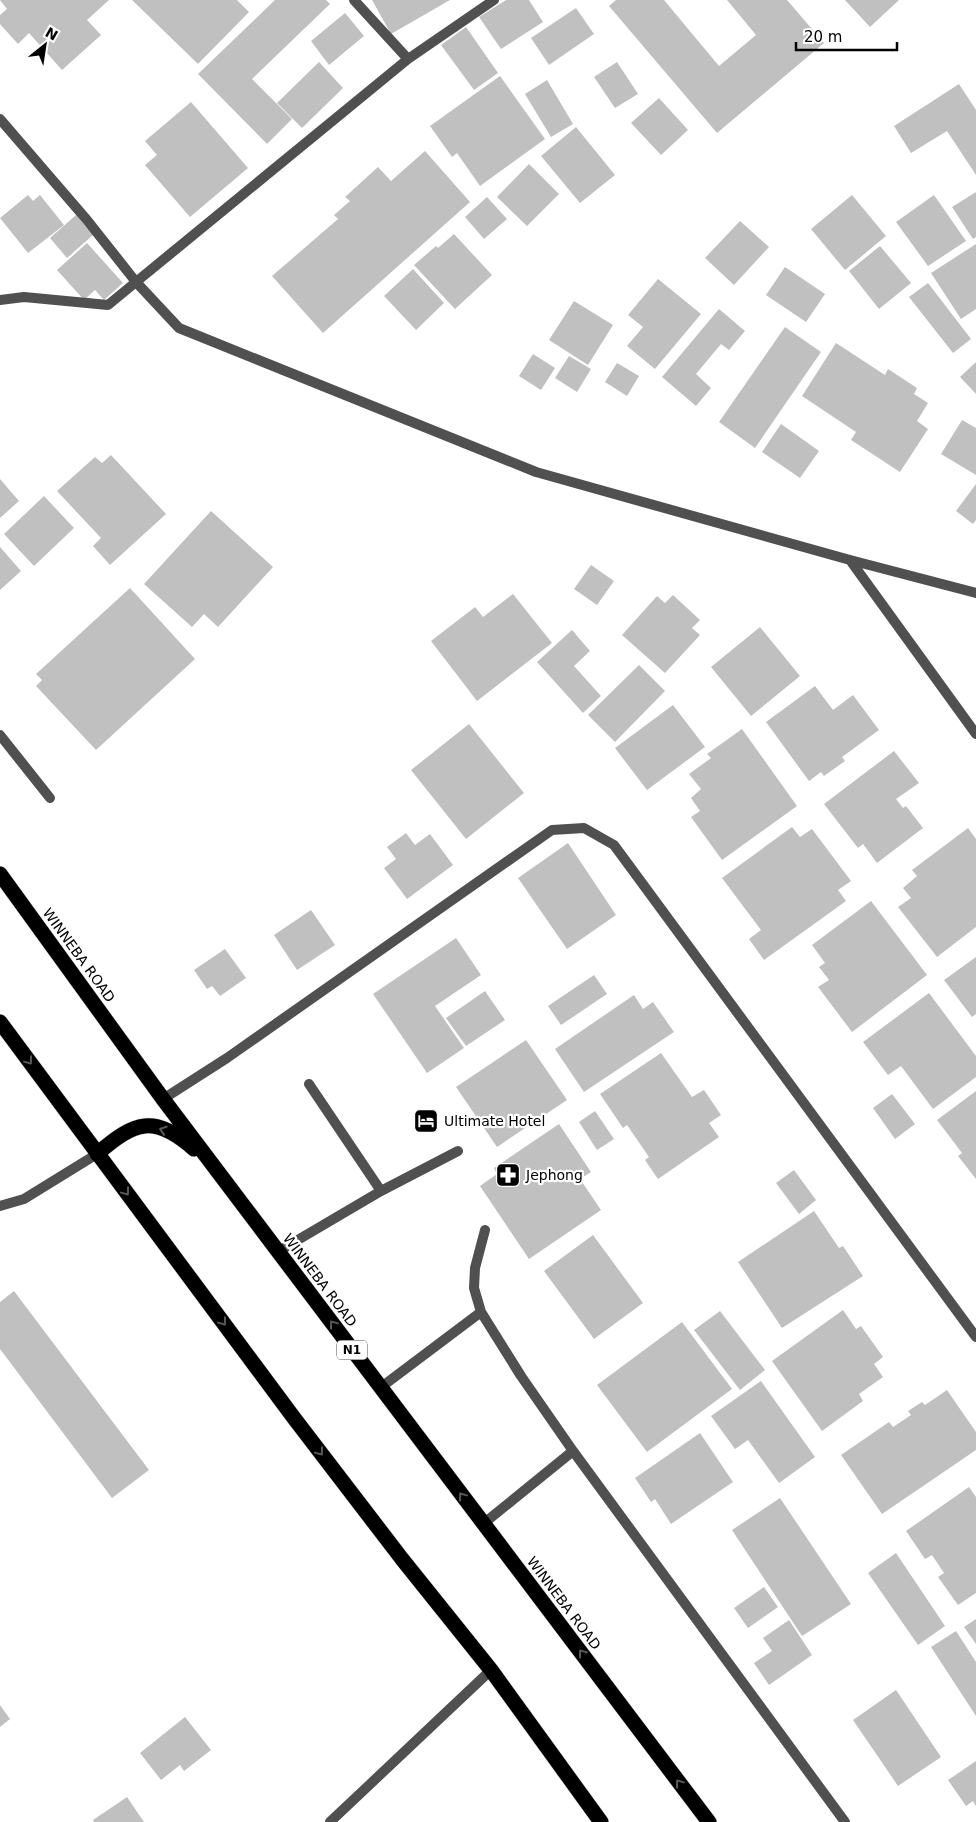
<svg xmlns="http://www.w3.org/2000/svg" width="976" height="1822" font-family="'DejaVu Sans',sans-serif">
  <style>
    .building { fill: #c0c0c0 }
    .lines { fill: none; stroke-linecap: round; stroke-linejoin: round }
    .highway-casing { stroke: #dbdbdb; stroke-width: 16 }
    .lane { stroke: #505050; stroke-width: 10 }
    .street { stroke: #505050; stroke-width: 10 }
    .highway { stroke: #000; stroke-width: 15 }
    .oneway { stroke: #595959 }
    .labels { text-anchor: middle; stroke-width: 4.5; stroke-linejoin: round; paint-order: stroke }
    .shield { fill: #fff; stroke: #4c4c4c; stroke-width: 1 }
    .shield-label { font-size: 12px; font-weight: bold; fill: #000 }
    .street-label { font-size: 14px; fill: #000; stroke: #fff }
    .poi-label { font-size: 14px; fill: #000; stroke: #fff; text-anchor: start }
  </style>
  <rect width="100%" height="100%" fill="#fff"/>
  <path class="building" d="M0 0H109L87 20 101 35 62 70 29 33 18 44 0 24V15L7 9Z
    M132 0H237L249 12 198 64Z
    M275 0H326L330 4 252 79 292 119 267 144 198 74Z
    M372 0H450L391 34Z
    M506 0H529L543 22 501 49 479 17Z
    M616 0H664L719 66 756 35 727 0H787L824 43 717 133 609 6Z
    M845 0H899L870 27Z
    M576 8 594 34 549 65 531 38Z
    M345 13 364 36 329 65 311 41Z
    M466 27 498 73 474 90 441 45Z
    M319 62 343 88 302 128 277 103Z
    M617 62 638 94 615 108 594 77Z
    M500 76 545 139 480 186 457 153 452 157 430 126Z
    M547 80 573 124 551 137 525 94Z
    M959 84 976 110V175L947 131 911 153 894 126Z
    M659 98 688 130 661 155 631 123Z
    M191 102 248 168 190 217 145 165 157 155 145 141Z
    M576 127 615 175 580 203 541 156Z
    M425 151 470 202 323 333 272 276 338 219 334 215 350 201 345 197 378 167 391 181Z
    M529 164 559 194 527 226 497 197Z
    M976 192V237L973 239 952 207Z
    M28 195 33 201 40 195 64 225 28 253 0 218Z
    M852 195 886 236 845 270 811 229Z
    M934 195 966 241 928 266 896 222Z
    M487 197 507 219 484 239 465 217Z
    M76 215 93 235 67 258 50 238Z
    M740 221 769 247 734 285 705 258Z
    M454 234 492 275 455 309 414 265 436 246 438 248Z
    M87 243 123 283 104 300 95 290 84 300 57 270Z
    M976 244V309L961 319 931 273Z
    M880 246 911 283 879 309 849 271Z
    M785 267 825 294 806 322 766 295Z
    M413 269 444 303 416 330 384 296Z
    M658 279 701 314 655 369 627 346 643 327 628 315Z
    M928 283 971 339 953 353 909 297Z
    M574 301 613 325 588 365 549 340Z
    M719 309 745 331 729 350 721 344 696 374 711 388 696 406 662 377Z
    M785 327 821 352 755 448 719 422Z
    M836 343 885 375 888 369 917 388 914 394 928 403 917 421 928 429 900 472 851 440 856 432 802 396Z
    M533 354 555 368 541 390 519 376Z
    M569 356 591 369 577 392 555 378Z
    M976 362V394L960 377Z
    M617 363 639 376 627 396 605 382Z
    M962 420 976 428V475L941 454Z
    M781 424 819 451 800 478 762 452Z
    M111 455 166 514 110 565 93 546 101 538 57 491 95 457 102 463Z
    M0 479 19 501 0 518Z
    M976 484V520L973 524 956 511Z
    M44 496 74 528 34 566 4 534Z
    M211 511 273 567 218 627 204 614 192 627 144 584Z
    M0 547 21 571 0 590Z
    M591 565 614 581 597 605 574 589Z
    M130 588 195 659 96 750 36 686 42 680 36 674Z
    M513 594 552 643 477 701 431 641 475 607 483 617Z
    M673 595 700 620 692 628 700 635 665 673 622 635 657 596 665 603Z
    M760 627 800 676 751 716 711 667Z
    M572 630 590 651 574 666 601 696 583 713 537 662Z
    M639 665 665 691 615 742 588 715Z
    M815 686 833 710 853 695 879 730 842 757 845 761 824 776 821 772 809 781 766 722Z
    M673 705 705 747 647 790 615 748Z
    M469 724 524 793 466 839 411 770Z
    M742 729 797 806 722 860 691 817 700 811 691 798 701 789 689 774 711 758 707 754Z
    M894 751 919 783 896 799 903 808 906 806 923 828 877 863 863 844 858 848 824 804Z
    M792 827 800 837 812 829 851 881 838 890 846 901 764 960 749 939 761 930 722 878Z
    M968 828 976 839V927L937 957 898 907 911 898 903 888 917 876 912 870Z
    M406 833 415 845 430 834 453 865 407 899 384 868 396 859 387 847Z
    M568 843 616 915 567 949 518 878Z
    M871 901 927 975 852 1032 818 987 829 980 819 967 825 963 812 945Z
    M311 910 335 945 297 970 274 935Z
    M456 938 481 975 435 1006 464 1048 427 1073 373 994Z
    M225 949 246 978 220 996 212 986 207 989 194 970Z
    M976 957V1014L972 1017 944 980Z
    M594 975 607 994 561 1025 548 1006Z
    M485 991 505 1020 466 1046 446 1018Z
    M929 993 976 1056V1077L933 1109 901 1066 888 1075 863 1042Z
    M634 995 643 1009 653 1002 674 1032 584 1092 555 1049Z
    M526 1040 567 1100 497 1147 456 1087Z
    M661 1053 692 1097 704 1090 721 1115 709 1123 719 1137 658 1179 645 1160 649 1157 627 1125 623 1128 600 1094Z
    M976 1091V1179L958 1156 962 1153 937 1120Z
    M892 1094 915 1124 895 1139 873 1108Z
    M595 1111 614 1139 597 1150 579 1122Z
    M559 1124 591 1172 580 1179 601 1210 529 1259 480 1186 497 1174 494 1168Z
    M794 1170 816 1200 799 1214 776 1183Z
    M814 1211 839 1248 843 1246 863 1276 782 1328 738 1262Z
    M593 1235 643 1303 594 1339 544 1271Z
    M14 1291 149 1470 112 1498 0 1349V1302Z
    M843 1310 856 1329 861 1326 883 1357 874 1364 883 1377 859 1394 863 1401 822 1431 772 1361Z
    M720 1311 765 1370 740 1390 694 1330Z
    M682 1322 732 1389 647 1452 597 1385Z
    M761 1381 815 1457 779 1483 748 1440 735 1449 711 1416Z
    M947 1390 976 1432V1450L882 1514 841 1455 889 1422 893 1427 911 1415 908 1411 922 1402 925 1405Z
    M700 1433 733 1482 671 1524 655 1499 651 1502 635 1478Z
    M969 1487 976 1497V1593L958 1605 938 1577 944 1573 932 1555 925 1559 906 1531Z
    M780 1498 851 1604 802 1636 732 1530Z
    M896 1553 945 1626 918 1645 868 1573Z
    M764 1587 778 1607 748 1628 734 1608Z
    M976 1619V1644L964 1627Z
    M789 1620 812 1655 769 1685 754 1663 772 1651 763 1638Z
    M956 1631 976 1662V1716L931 1647Z
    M896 1690 941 1757 898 1786 853 1720Z
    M0 1705 10 1719 0 1727Z
    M185 1717 211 1750 184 1771 180 1765 161 1780 140 1753Z
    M976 1761V1806L973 1801 966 1806 948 1780Z
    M127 1797 144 1822H94L93 1820Z"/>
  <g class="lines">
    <defs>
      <path id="highway" d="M0 874 163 1099 709 1822
        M0 1022 294 1418 402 1559 491 1670 601 1822
        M97 1154C135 1121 154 1114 194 1149"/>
    </defs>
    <use href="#highway" class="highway-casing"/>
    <path class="lane" d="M0 300 24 297 108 305 136 282
      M0 735 50 798
      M309 1084 381 1191
      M0 1206 24 1199 97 1154
      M485 1230 475 1268 474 1288 481 1312 521 1376 573 1451 845 1822
      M279 1251 381 1191 458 1151
      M380 1388 481 1312
      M483 1524 573 1451"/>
    <path class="street" d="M354 0 408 59 494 0
      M0 119 87 220 136 282 179 328 536 472 850 560 976 593
      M136 282 408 59
      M850 560 976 734
      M163 1099 227 1058 552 830 584 828 614 845 976 1337
      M330 1822 491 1670"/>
    <use href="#highway" class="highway"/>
  </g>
  <defs><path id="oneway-chevron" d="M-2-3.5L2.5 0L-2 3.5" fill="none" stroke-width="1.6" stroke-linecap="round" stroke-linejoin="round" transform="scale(1.25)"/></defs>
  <g class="oneway">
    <use href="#oneway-chevron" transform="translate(29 1061) rotate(53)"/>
    <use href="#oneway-chevron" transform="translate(163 1130) rotate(-162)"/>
    <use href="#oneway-chevron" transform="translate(126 1192) rotate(53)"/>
    <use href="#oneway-chevron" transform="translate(223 1322) rotate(53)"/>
    <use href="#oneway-chevron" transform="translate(333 1324) rotate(-127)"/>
    <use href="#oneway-chevron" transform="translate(320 1452) rotate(53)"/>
    <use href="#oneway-chevron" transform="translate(462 1496) rotate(-127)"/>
    <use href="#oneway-chevron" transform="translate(582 1653) rotate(-127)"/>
    <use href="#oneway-chevron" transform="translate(679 1783) rotate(-127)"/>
  </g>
  <defs>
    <symbol id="hotel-square" viewBox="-11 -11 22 22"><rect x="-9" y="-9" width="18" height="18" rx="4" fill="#000" stroke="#fff"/><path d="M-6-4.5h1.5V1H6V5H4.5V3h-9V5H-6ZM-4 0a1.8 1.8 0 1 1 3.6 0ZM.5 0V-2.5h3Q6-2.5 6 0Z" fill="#fff"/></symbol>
    <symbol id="pharmacy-square" viewBox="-11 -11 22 22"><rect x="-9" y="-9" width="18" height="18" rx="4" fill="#000" stroke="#fff"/><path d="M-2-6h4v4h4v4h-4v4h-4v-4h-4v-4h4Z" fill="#fff"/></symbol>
  </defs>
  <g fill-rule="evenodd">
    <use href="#hotel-square" x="412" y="1107" width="28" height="28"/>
    <use href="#pharmacy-square" x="494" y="1161" width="28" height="28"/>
  </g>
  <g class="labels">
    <rect class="shield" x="337" y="1340.5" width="30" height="19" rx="4"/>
    <g class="shield-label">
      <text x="352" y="1354">N1</text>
    </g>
    <g class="street-label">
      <text transform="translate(79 955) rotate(54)" y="5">WINNEBA ROAD</text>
      <text transform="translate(320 1280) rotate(53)" y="5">WINNEBA ROAD</text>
      <text transform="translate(564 1603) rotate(53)" y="5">WINNEBA ROAD</text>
    </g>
    <g class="poi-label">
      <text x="444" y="1126">Ultimate Hotel</text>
      <text x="526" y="1180">Jephong</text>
    </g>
  </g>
  <g transform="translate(45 45) rotate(30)" stroke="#ffffff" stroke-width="4" paint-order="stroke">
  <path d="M0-4L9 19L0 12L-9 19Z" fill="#000000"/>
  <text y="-8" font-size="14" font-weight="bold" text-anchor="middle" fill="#000000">N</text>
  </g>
  <path d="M796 42v8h101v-8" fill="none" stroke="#000000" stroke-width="2.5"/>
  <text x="804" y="42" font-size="15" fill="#000000" stroke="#ffffff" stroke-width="4" paint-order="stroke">20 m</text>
</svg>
